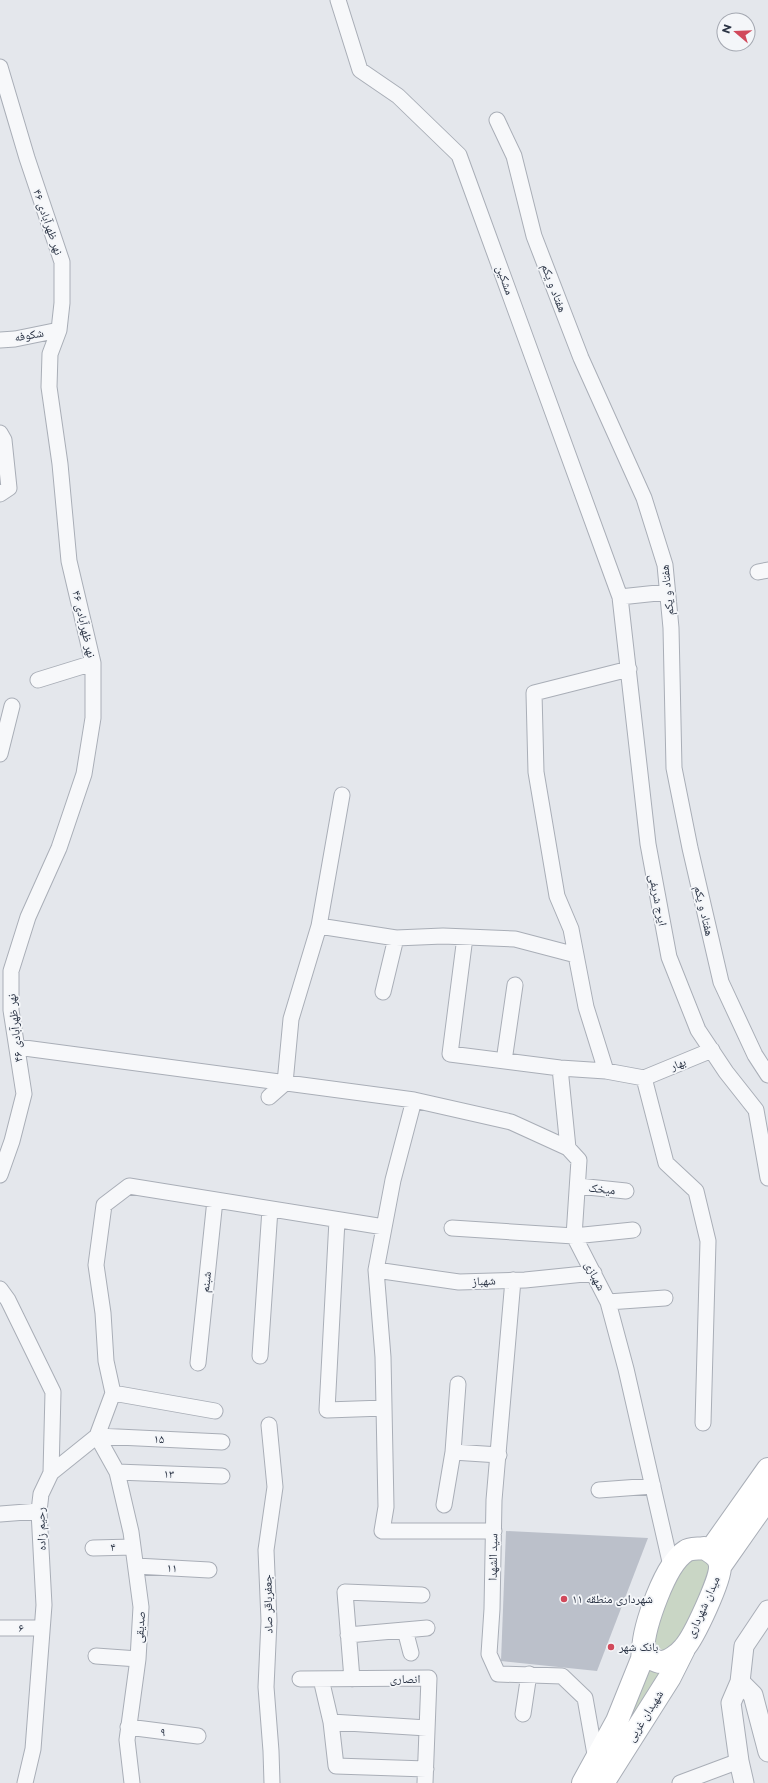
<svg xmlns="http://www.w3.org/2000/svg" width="768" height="1783" font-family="Montserrat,'Noto Naskh Arabic',sans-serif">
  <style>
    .green { fill: #c9d6c5 }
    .building { fill: #bbc0ca }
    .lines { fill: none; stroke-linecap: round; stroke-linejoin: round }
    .minor-casing { stroke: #a9aeb7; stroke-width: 17 }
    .tertiary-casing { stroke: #a9aeb7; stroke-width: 21 }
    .secondary-casing { stroke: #a9aeb7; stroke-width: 24 }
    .minor { stroke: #f7f8fa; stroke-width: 15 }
    .tertiary { stroke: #f7f8fa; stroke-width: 19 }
    .secondary { stroke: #fff; stroke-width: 22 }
    .poi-dot { fill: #d1495b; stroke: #f4f6f9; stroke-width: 1.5 }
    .labels { text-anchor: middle; stroke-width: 3.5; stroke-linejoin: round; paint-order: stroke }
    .street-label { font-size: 12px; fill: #2b3445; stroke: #f4f6f9 }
    .poi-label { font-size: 12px; fill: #2b3445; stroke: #f4f6f9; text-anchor: start }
  </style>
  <rect width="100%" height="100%" fill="#e4e7ec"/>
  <path class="green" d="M693 1557H705L712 1569 684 1637 674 1647 663 1651 652 1640 653 1629 681 1565Z
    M647 1667 664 1672 626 1727Z"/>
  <path class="building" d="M506 1531 648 1538 597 1671 501 1661Z"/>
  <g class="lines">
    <defs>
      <path id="minor" d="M338 0 360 70 398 96 459 155 620 597 648 844 669 957 698 1030 726 1072 756 1110 768 1178
        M0 67 27 158 62 262V303L59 330 50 354 49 387 60 464 69 561 93 663V718L84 774 59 848 28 917 11 971V1010L24 1094 12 1141 0 1175
        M497 120 514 156 534 236 581 358 644 498 665 565 671 628 674 768 690 848 721 982 755 1055 768 1075
        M0 340 15 339 59 330
        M0 433 4 440 9 488 0 494
        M758 572 768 570
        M620 597 667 592
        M38 680 93 663
        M0 754 12 706
        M319 926 396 938 443 936 515 939 576 955
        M465 937 450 1054 560 1068 606 1071 644 1078 666 1163 696 1191 708 1241 703 1423
        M383 992 396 938
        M17 1047 414 1100 511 1122 568 1148 579 1160 574 1236 608 1302 626 1369 671 1566
        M504 1061 515 985
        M560 1068 568 1148
        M606 1071 586 1007 571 929 557 896 536 772 534 693 629 669
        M644 1078 712 1050
        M269 1097 285 1083 291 1019 319 926 342 795
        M414 1100 393 1180 376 1270 383 1357 386 1507 382 1531H494
        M578 1186 626 1191
        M337 1220 327 1410 384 1408
        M452 1228 574 1236 633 1230
        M376 1270 459 1282 525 1280 594 1273
        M513 1280 494 1500 492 1609 489 1654 498 1674 562 1676 585 1698 596 1760
        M0 1289 8 1300 53 1392 51 1473 41 1494 39 1511 44 1605 33 1749 25 1783
        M608 1302 665 1298
        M260 1356 270 1209
        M198 1363 215 1200
        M113 1393 215 1411
        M269 1425 275 1487 266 1550 269 1621 266 1687 271 1751 272 1783
        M97 1436 117 1472 131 1532 141 1607 138 1659 127 1740 132 1783
        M97 1436 222 1442
        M453 1452 499 1455
        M117 1472 222 1476
        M51 1473 97 1436 113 1393 106 1361 103 1313 96 1265 104 1205 129 1186 384 1227
        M599 1490 653 1486
        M444 1505 453 1452 458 1384
        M0 1514 39 1511
        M93 1548 133 1547
        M136 1566 209 1570
        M0 1628H42
        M405 1630 411 1653
        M348 1635 427 1628
        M96 1656 138 1659
        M300 1679 429 1678 425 1783
        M321 1679 331 1722 336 1766 426 1769
        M352 1679 345 1592 422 1595
        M523 1714 529 1674
        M331 1722 427 1728
        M128 1727 198 1736
        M680 1783 739 1761"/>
      <path id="tertiary" d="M740 1682 753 1695 768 1752
        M744 1783 739 1761 731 1703 740 1682 744 1646 768 1610"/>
      <path id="secondary" d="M704 1548C711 1552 720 1557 720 1566 721 1579 694 1637 684 1648 679 1654 669 1662 661 1662 654 1662 648 1655 643 1650 644 1626 665 1564 686 1551 690 1548 699 1549 704 1548Z
        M710 1551 768 1469
        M721 1565 768 1498
        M583 1783 617 1721 642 1659 643 1650
        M603 1783 670 1677 684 1649"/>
    </defs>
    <use href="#minor" class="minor-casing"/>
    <use href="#tertiary" class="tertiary-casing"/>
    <use href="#secondary" class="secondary-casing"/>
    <use href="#minor" class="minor"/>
    <use href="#tertiary" class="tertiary"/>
    <use href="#secondary" class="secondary"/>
  </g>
  <g class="poi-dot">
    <circle cx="564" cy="1599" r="4"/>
    <circle cx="611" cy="1647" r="4"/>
  </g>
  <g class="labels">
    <g class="street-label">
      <text transform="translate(48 222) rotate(71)" y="4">نهر ظهرآبادی ۴۶</text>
      <text transform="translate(505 280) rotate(70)" y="4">مشکین</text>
      <text transform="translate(554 288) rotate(69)" y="4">هفتاد و یکم</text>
      <text transform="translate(29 335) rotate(-10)" y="4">شکوفه</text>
      <text transform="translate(667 590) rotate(-96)" y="4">هفتاد و یکم</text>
      <text transform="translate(84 624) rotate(77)" y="4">نهر ظهرآبادی ۴۶</text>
      <text transform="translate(658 900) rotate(79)" y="4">ایرج شریفی</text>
      <text transform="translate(704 911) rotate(77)" y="4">هفتاد و یکم</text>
      <text transform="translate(15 1028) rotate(-96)" y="4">نهر ظهرآبادی ۴۶</text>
      <text transform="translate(678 1064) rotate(-22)" y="4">بهار</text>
      <text transform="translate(602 1189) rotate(6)" y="4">میخک</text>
      <text transform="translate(595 1276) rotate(63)" y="4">شهبازی</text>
      <text transform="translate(484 1281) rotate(-2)" y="4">شهباز</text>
      <text transform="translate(206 1282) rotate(-84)" y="4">شبنم</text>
      <text transform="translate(159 1439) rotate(3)" y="4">۱۵</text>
      <text transform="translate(169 1474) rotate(2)" y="4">۱۳</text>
      <text transform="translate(41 1529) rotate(-92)" y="4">رحیم زاده</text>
      <text transform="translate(113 1547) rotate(-3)" y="4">۴</text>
      <text transform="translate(493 1557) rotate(-89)" y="4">سید الشهدا</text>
      <text transform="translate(172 1568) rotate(3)" y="4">۱۱</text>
      <text transform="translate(268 1604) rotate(-91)" y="4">جعفرباقر صاد</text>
      <text transform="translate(703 1607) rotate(-66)" y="4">میدان شهرداری</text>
      <text transform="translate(140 1627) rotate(-86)" y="4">صدیقی</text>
      <text transform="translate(21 1628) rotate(-1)" y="4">۶</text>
      <text x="405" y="1683">انصاری</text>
      <text transform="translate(645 1716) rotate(-58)" y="4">شهیدان غربی</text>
      <text transform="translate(163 1732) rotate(7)" y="4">۹</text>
    </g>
    <g class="poi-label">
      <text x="572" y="1603">شهرداری منطقه ۱۱</text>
      <text x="619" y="1651">بانک شهر</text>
    </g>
  </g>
  <g transform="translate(736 32) rotate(289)"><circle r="19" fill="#f4f6f9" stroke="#a4a8b1"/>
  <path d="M0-3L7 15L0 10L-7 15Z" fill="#d1495b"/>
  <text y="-6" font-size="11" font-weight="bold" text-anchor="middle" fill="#2b3445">N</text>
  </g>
</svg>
